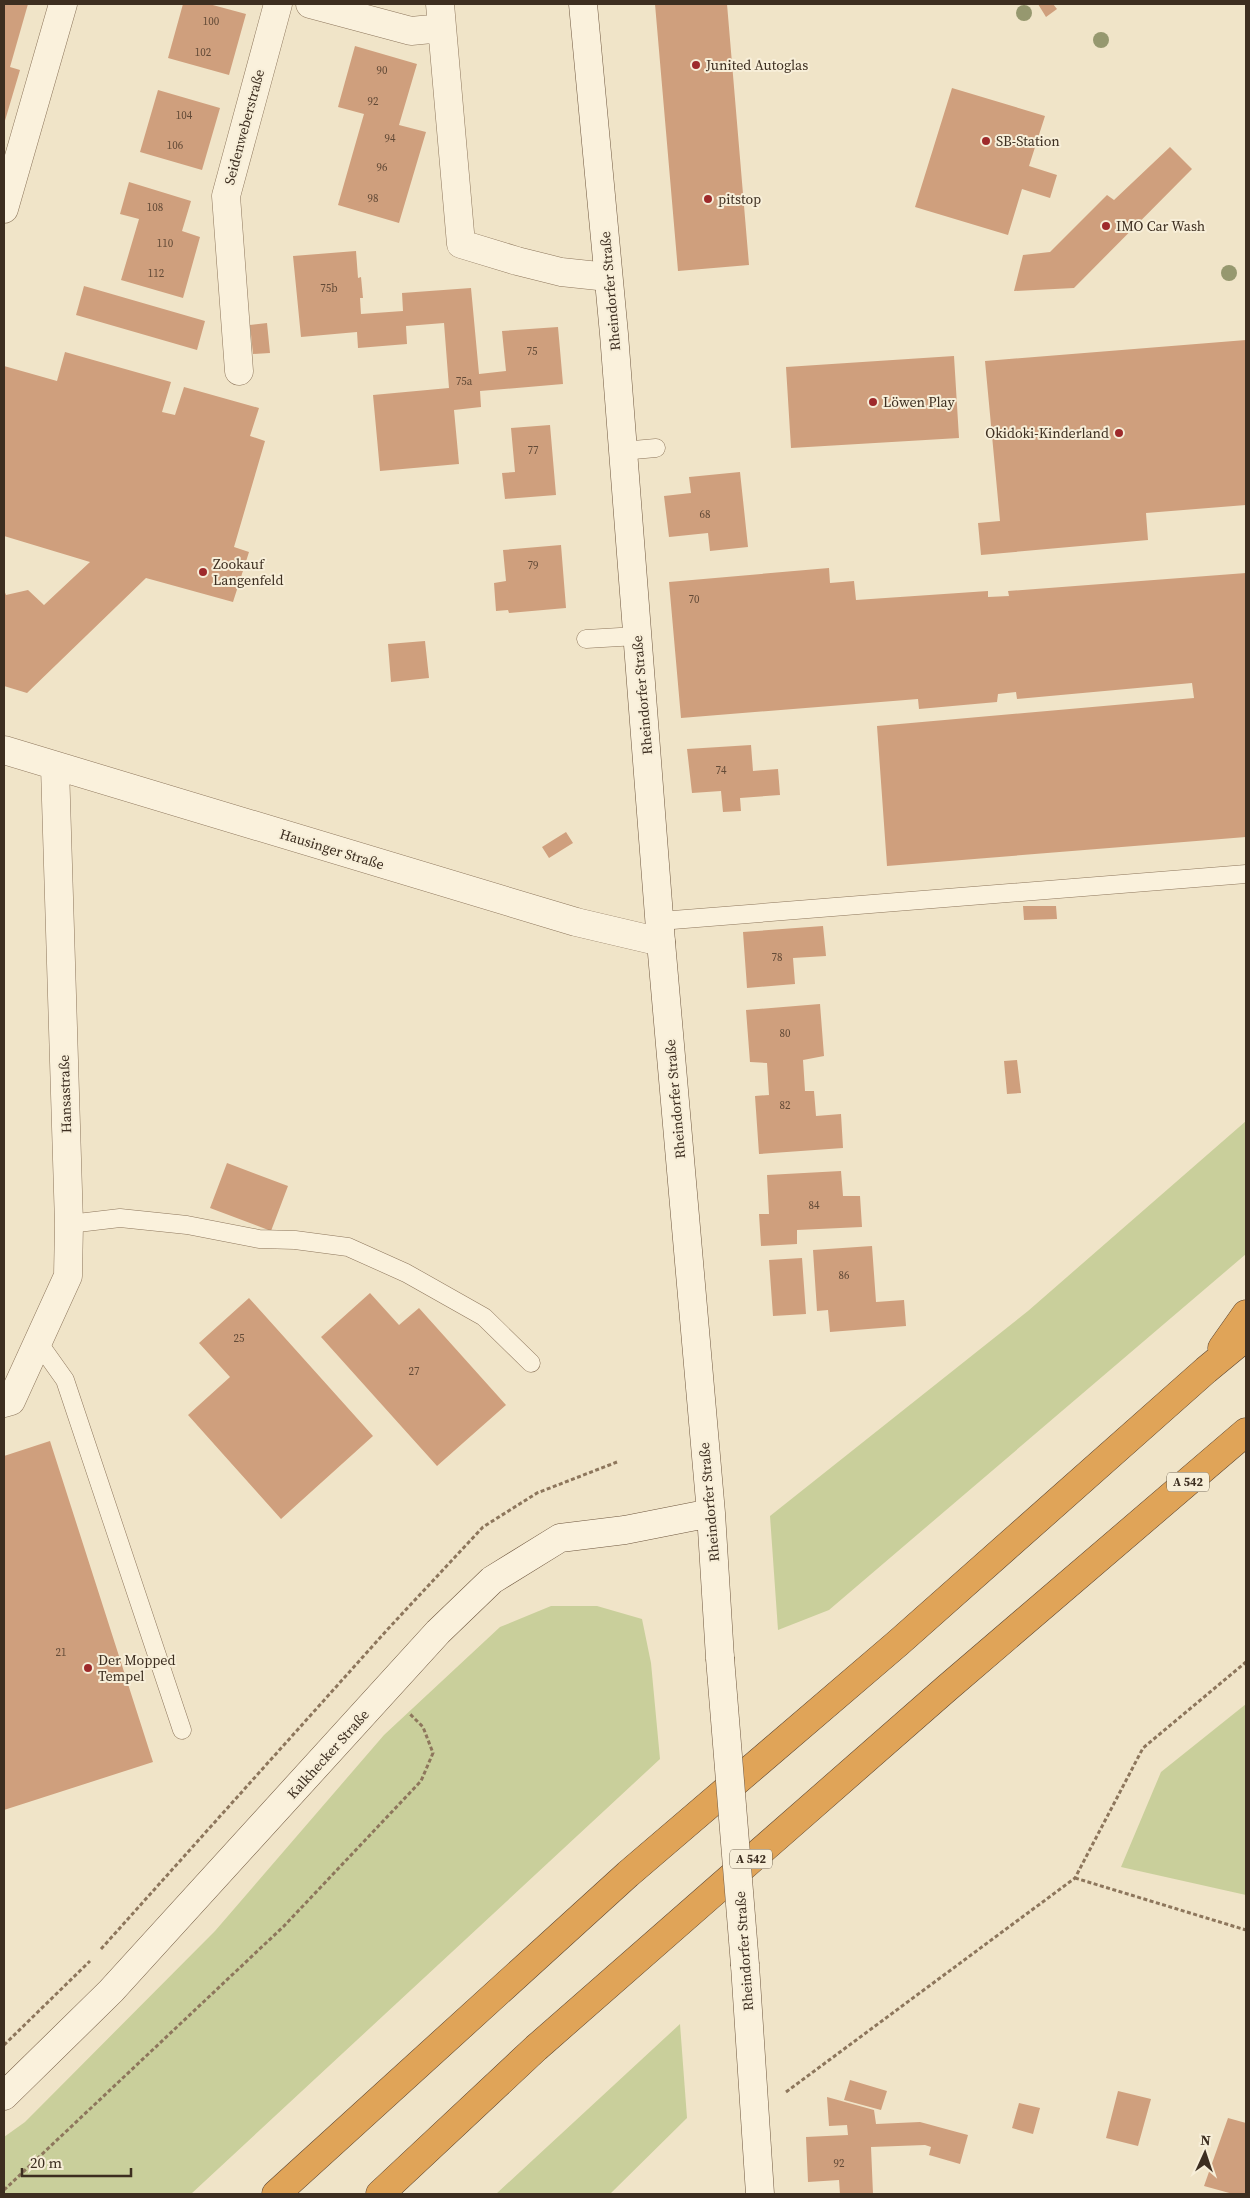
<svg xmlns="http://www.w3.org/2000/svg" width="1250" height="2198" font-family="'Source Serif 4',serif">
  <style>
    .green { fill: #c9cf9b }
    .building { fill: #cf9f7d }
    .lines { fill: none; stroke-linecap: round; stroke-linejoin: round }
    .service-casing { stroke: #8d765c; stroke-width: 19 }
    .minor-casing { stroke: #8d765c; stroke-width: 29 }
    .secondary-casing { stroke: #6f573f; stroke-width: 29 }
    .motorway-casing { stroke: #5b4430; stroke-width: 29 }
    .path { stroke: #8d765c; stroke-width: 3; stroke-dasharray: 4 2.5; stroke-linecap: butt }
    .service { stroke: #faf1dc; stroke-width: 18 }
    .minor { stroke: #faf1dc; stroke-width: 28 }
    .secondary { stroke: #faf1dc; stroke-width: 28 }
    .motorway { stroke: #e0a458; stroke-width: 28 }
    .secondary-bridge-casing { stroke: #6f573f; stroke-width: 29; stroke-linecap: butt }
    .secondary-bridge { stroke: #faf1dc; stroke-width: 28 }
    .tree { fill: #96986f }
    .poi-dot { fill: #9e2a2b; stroke: #f7eed8; stroke-width: 2 }
    .labels { text-anchor: middle; stroke-width: 4; stroke-linejoin: round; paint-order: stroke }
    .number-label { font-size: 11px; fill: #624a37 }
    .shield { fill: #f7eed8; stroke: #756857; stroke-width: 1 }
    .shield-label { font-size: 12px; font-weight: bold; fill: #3d2e20 }
    .poi-label { font-size: 14px; fill: #3d2e20; stroke: #f7eed8; text-anchor: start }
    .street-label { font-size: 14px; fill: #3d2e20; stroke: #f7eed8 }
  </style>
  <rect width="100%" height="100%" fill="#f0e4c8"/>
  <path class="green" d="M1246 1121V1254L829 1610 778 1630 770 1516 1028 1311Z
    M551 1606H597L642 1619 651 1663 660 1759 191 2194H4V2137L25 2122 215 1931 384 1735 500 1627Z
    M1246 1704V1895L1121 1867 1161 1772Z
    M680 2024 687 2118 610 2194H496Z"/>
  <path class="building" d="M4 4H28L10 67 20 70 4 124Z
    M183 4H209L246 14 229 75 168 58Z
    M655 4H727L749 265 678 271Z
    M1038 4H1053L1057 9 1046 17Z
    M355 46 417 64 399 125 426 132 399 223 338 205 364 114 338 107Z
    M952 88 1045 116 1029 166 1057 175 1050 198 1022 189 1008 235 915 207Z
    M158 90 220 108 202 170 140 152Z
    M1170 147 1192 169 1074 288 1014 291 1023 255 1050 252 1107 195 1114 200Z
    M129 182 191 201 182 231 200 237 183 298 121 280 139 219 120 214Z
    M356 251 358 278 361 277 363 298H360L361 314 403 311 402 293 471 288 479 374 506 371 502 331 558 327 563 384 480 391 481 407 454 410 459 464 380 471 373 395 449 388 444 323 406 326 407 344 358 348 357 332 301 337 293 256Z
    M84 286 205 321 197 350 76 315Z
    M267 323 270 353 253 354 250 325Z
    M1246 340V505L1146 513 1148 540 981 555 978 523 1000 521 985 361Z
    M65 352 171 382 162 412 175 415 184 387 259 408 250 436 265 441 234 547 249 552 233 602 146 578 27 693 4 686V590L6 595 28 590 44 605 90 562 4 536V366L57 381Z
    M954 356 959 438 791 448 786 367Z
    M550 425 556 495 505 499 502 473 515 472 511 428Z
    M740 472 748 547 710 551 708 533 669 537 664 496 691 493 689 477Z
    M561 545 566 608 509 613 508 610 496 611 494 583 506 581 503 550Z
    M829 568 830 583 854 581 856 600 988 591V597L1009 596 1008 591 1246 573V837L887 866 877 726 1194 698 1192 683 1017 699 1016 692 998 694 997 702 919 709 918 699 681 718 669 582Z
    M425 641 429 678 391 682 388 644Z
    M751 745 753 771 778 769 780 795 740 798 741 811 723 812 721 791 692 793 687 749Z
    M566 832 573 843 549 858 542 847Z
    M1023 906H1056L1057 919 1024 920Z
    M823 926 826 956 793 958 795 984 747 988 743 932Z
    M820 1004 824 1056 803 1060 805 1091H814L816 1116 841 1114 843 1148 759 1154 755 1096 769 1095 767 1063 750 1062 746 1010Z
    M1017 1060 1021 1093 1007 1094 1004 1061Z
    M227 1163 288 1186 271 1231 210 1208Z
    M841 1171 843 1196H860L862 1227 797 1230V1244L761 1246 759 1214H769L767 1175Z
    M872 1246 876 1302 904 1300 906 1326 830 1332 828 1310 817 1311 813 1250Z
    M802 1258 806 1314 773 1316 769 1260Z
    M370 1293 399 1325 419 1308 506 1405 437 1466 321 1337Z
    M249 1298 373 1436 281 1519 188 1415 230 1377 199 1343Z
    M50 1441 153 1762 4 1810V1456Z
    M850 2080 887 2091 881 2110 844 2100Z
    M1118 2091 1151 2099 1138 2146 1106 2138Z
    M827 2097 874 2110 876 2124 920 2122 968 2135 960 2164 929 2155 931 2147 925 2145 871 2147 873 2194H840L839 2180 808 2182 806 2137 848 2135 847 2125 829 2126Z
    M1019 2103 1040 2108 1033 2134 1012 2128Z
    M1228 2118 1246 2123V2194H1233L1204 2186Z"/>
  <g class="lines">
    <defs>
      <path id="service" d="M622 451 656 448
        M586 639 637 636
        M660 921 1246 874
        M69 1224 120 1218 187 1225 259 1239 295 1240 348 1247 406 1273 484 1317 531 1363
        M38 1342 65 1380 182 1730"/>
      <path id="minor" d="M310 4 411 31 442 28
        M440 4 461 244 517 261 561 272 608 277
        M4 209 63 4
        M239 371 226 196 278 4
        M4 750 576 922 661 942
        M4 1403 11 1401 68 1276 69 1224 55 767"/>
      <path id="secondary" d="M583 4 614 334 661 942 711 1513 720 1658
        M745 1965 760 2194
        M4 2096 111 1991 438 1632 492 1580 560 1538 625 1530 711 1513"/>
      <path id="motorway" d="M1222 1348 1246 1314
        M276 2194 628 1874 898 1643 1206 1370 1246 1337
        M380 2194 536 2048 947 1688 1246 1432"/>
    </defs>
    <use href="#service" class="service-casing"/>
    <use href="#minor" class="minor-casing"/>
    <use href="#secondary" class="secondary-casing"/>
    <use href="#motorway" class="motorway-casing"/>
    <path class="path" d="M1075 1878 1246 1930
      M101 1949 387 1630 483 1527 537 1493 617 1462
      M4 2045 90 1961
      M786 2092 1075 1878 1143 1748 1246 1662
      M4 2190 284 1926 421 1781 433 1753 423 1727 409 1713"/>
    <use href="#service" class="service"/>
    <use href="#minor" class="minor"/>
    <use href="#secondary" class="secondary"/>
    <use href="#motorway" class="motorway"/>
    <defs>
      <path id="secondary-bridge" d="M720 1658 745 1965"/>
    </defs>
    <use href="#secondary-bridge" class="secondary-bridge-casing"/>
    <use href="#secondary-bridge" class="secondary-bridge"/>
  </g>
  <g class="tree">
    <circle cx="1024" cy="13" r="8"/>
    <circle cx="1101" cy="40" r="8"/>
    <circle cx="1229" cy="273" r="8"/>
  </g>
  <g class="poi-dot">
    <circle cx="696" cy="65" r="5"/>
    <circle cx="986" cy="141" r="5"/>
    <circle cx="708" cy="199" r="5"/>
    <circle cx="1106" cy="226" r="5"/>
    <circle cx="873" cy="402" r="5"/>
    <circle cx="1119" cy="433" r="5"/>
    <circle cx="203" cy="572" r="5"/>
    <circle cx="88" cy="1668" r="5"/>
  </g>
  <g class="labels">
    <g class="number-label">
      <text x="211" y="25">100</text>
      <text x="203" y="56">102</text>
      <text x="382" y="74">90</text>
      <text x="373" y="105">92</text>
      <text x="184" y="119">104</text>
      <text x="390" y="142">94</text>
      <text x="175" y="149">106</text>
      <text x="382" y="171">96</text>
      <text x="373" y="202">98</text>
      <text x="155" y="211">108</text>
      <text x="165" y="247">110</text>
      <text x="156" y="277">112</text>
      <text x="329" y="292">75b</text>
      <text x="532" y="355">75</text>
      <text x="464" y="385">75a</text>
      <text x="533" y="454">77</text>
      <text x="705" y="518">68</text>
      <text x="533" y="569">79</text>
      <text x="694" y="603">70</text>
      <text x="721" y="774">74</text>
      <text x="777" y="961">78</text>
      <text x="785" y="1037">80</text>
      <text x="785" y="1109">82</text>
      <text x="814" y="1209">84</text>
      <text x="844" y="1279">86</text>
      <text x="239" y="1342">25</text>
      <text x="414" y="1375">27</text>
      <text x="61" y="1656">21</text>
      <text x="839" y="2167">92</text>
    </g>
    <g class="shield">
      <rect x="1167" y="1472.5" width="42" height="19" rx="4"/>
      <rect x="730" y="1849.5" width="42" height="19" rx="4"/>
    </g>
    <g class="shield-label">
      <text x="1188" y="1486">A 542</text>
      <text x="751" y="1863">A 542</text>
    </g>
    <g class="poi-label">
      <text x="706" y="70">Junited Autoglas</text>
      <text x="996" y="146">SB-Station</text>
      <text x="718" y="204">pitstop</text>
      <text x="1116" y="231">IMO Car Wash</text>
      <text x="883" y="407">Löwen Play</text>
      <text x="1109" y="438" text-anchor="end">Okidoki-Kinderland</text>
      <text x="213" y="569">Zookauf<tspan x="213" dy="16">Langenfeld</tspan></text>
      <text x="98" y="1665">Der Mopped<tspan x="98" dy="16">Tempel</tspan></text>
    </g>
    <g class="street-label">
      <text transform="translate(244 127) rotate(-75)" y="5">Seidenweberstraße</text>
      <text transform="translate(610 291) rotate(-95)" y="5">Rheindorfer Straße</text>
      <text transform="translate(642 695) rotate(-95)" y="5">Rheindorfer Straße</text>
      <text transform="translate(332 849) rotate(17)" y="5">Hausinger Straße</text>
      <text transform="translate(65 1094) rotate(-92)" y="5">Hansastraße</text>
      <text transform="translate(675 1099) rotate(-95)" y="5">Rheindorfer Straße</text>
      <text transform="translate(709 1502) rotate(-95)" y="5">Rheindorfer Straße</text>
      <text transform="translate(328 1754) rotate(-48)" y="5">Kalkhecker Straße</text>
      <text transform="translate(744 1951) rotate(-94)" y="5">Rheindorfer Straße</text>
    </g>
  </g>
  <rect width="1250" height="2198" fill="none" stroke="#3d2e20" stroke-width="10"/>
  <g transform="translate(1205 2153) rotate(3)" stroke="#f7eed8" stroke-width="4" paint-order="stroke">
  <path d="M0-4L9 19L0 12L-9 19Z" fill="#3d2e20"/>
  <text y="-8" font-size="14" font-weight="bold" text-anchor="middle" fill="#3d2e20">N</text>
  </g>
  <path d="M22 2168v8h109v-8" fill="none" stroke="#3d2e20" stroke-width="2.5"/>
  <text x="30" y="2168" font-size="15" fill="#3d2e20" stroke="#f7eed8" stroke-width="4" paint-order="stroke">20 m</text>
</svg>
